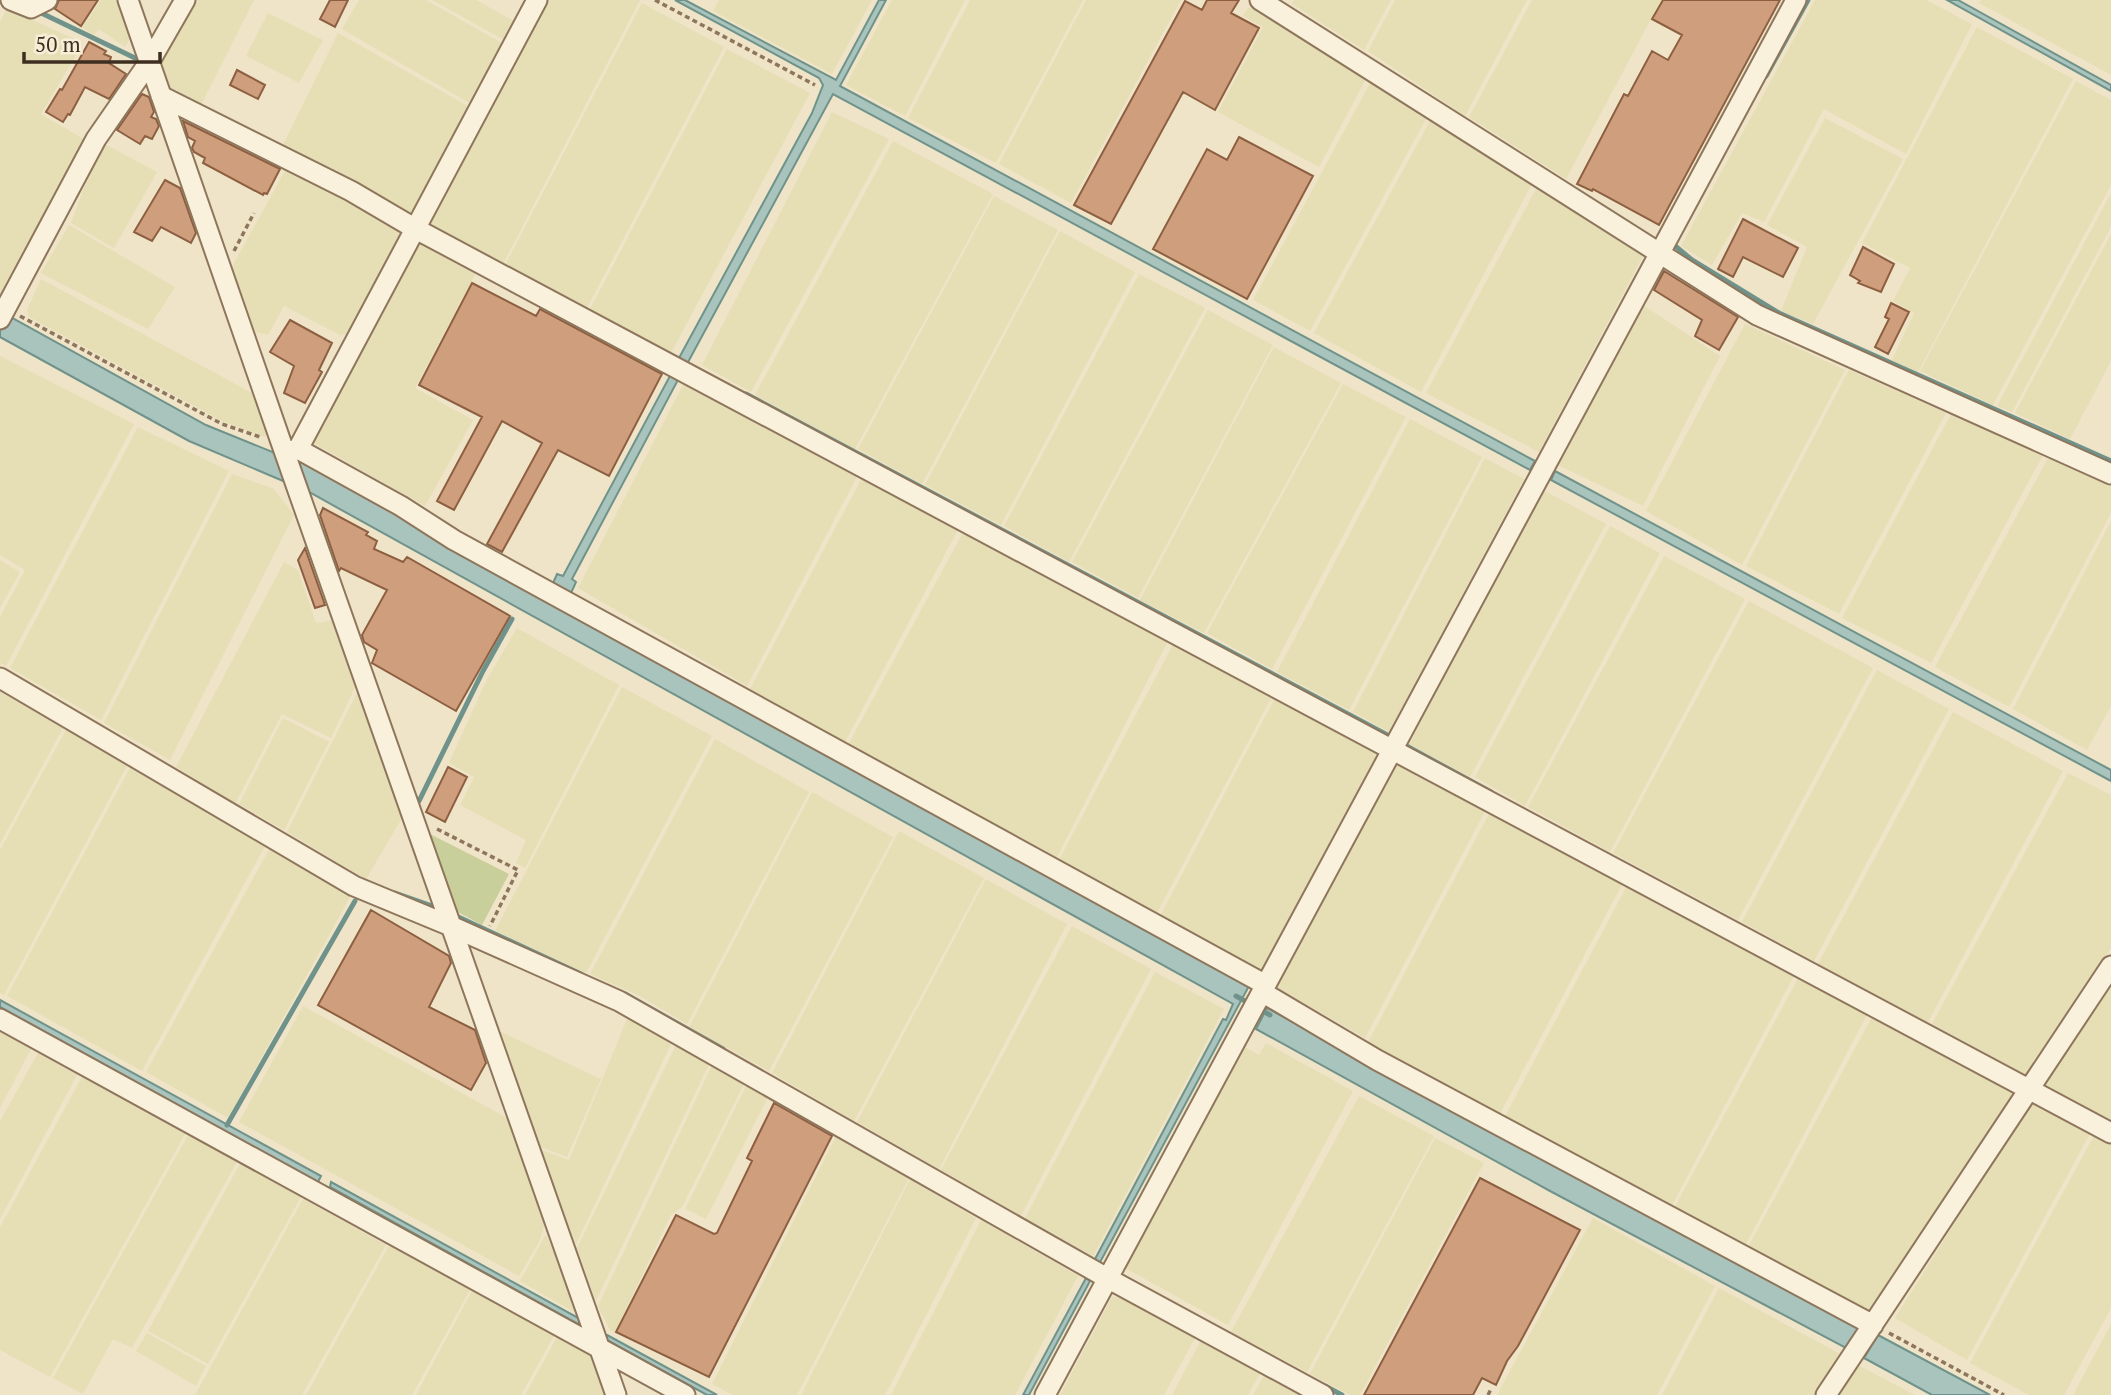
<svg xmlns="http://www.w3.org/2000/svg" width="2111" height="1395" font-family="'PT Serif',serif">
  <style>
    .farmland { fill: #e6deb5 }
    .green { fill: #c9cf9b }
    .water { fill: #a9c4bc; stroke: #6f938a; stroke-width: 2 }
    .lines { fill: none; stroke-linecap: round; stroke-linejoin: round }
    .stream { stroke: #6f938a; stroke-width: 5 }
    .building { fill: #cf9f7d; stroke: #8d5f41; stroke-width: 2 }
    .minor-casing { stroke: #8d765c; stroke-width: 23 }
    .path { stroke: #8d765c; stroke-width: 3.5; stroke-dasharray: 5 3.5; stroke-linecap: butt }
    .minor { stroke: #faf1dc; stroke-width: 19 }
  </style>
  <rect width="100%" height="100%" fill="#f0e4c8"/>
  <path class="farmland" d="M101 0H119L133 33 125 47 99 29 94 35 82 28Z
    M195 0H254L200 107 171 92 159 60Z
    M359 0H426L502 43 471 104 342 29Z
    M432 0H476L514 21 504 40Z
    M545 0H640L502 266 425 225Z
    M719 0H872L832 74 713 11Z
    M892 0H965L905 116 846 85Z
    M970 0H1083L996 163 908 118Z
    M1086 0H1181L1071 203 999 164Z
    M1294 0H1391L1364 50 1292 4Z
    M1395 0H1527L1465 116 1368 51Z
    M1532 0H1661L1566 179 1469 117Z
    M1815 0H1926L1972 24 1906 154 1824 109 1764 222 1742 213 1712 265 1681 246Z
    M1981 0H2111V75L1979 3Z
    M642 3 724 47 586 310 504 267Z
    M1249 7 1367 77 1319 167 1218 112 1263 27 1243 16Z
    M7 8 83 43 41 114 87 141 0 298V22Z
    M268 13 323 40 299 83 246 56Z
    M1977 27 2073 79 1918 372 1892 360 1914 313 1893 301 1910 268 1862 243Z
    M338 33 468 106 410 216 282 147Z
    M727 49 810 93 670 355 589 311Z
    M2076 81 2111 100V185L1993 405 1920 371Z
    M1370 83 1426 119 1310 331 1253 300Z
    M832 112 889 139 751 392 702 365Z
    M1825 118 1903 159 1813 324 1781 311 1807 247 1767 225Z
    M1430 121 1532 184 1421 392 1314 333Z
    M893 141 993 194 855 449 755 395Z
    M101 142 157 172 114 248 71 223Z
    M285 171 348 201 404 233 346 334 340 335 284 306 268 335 253 331 229 272Z
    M1536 189 1643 256 1539 452 1426 393Z
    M2111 193V227L2012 412 1997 406Z
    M994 196 1058 230 922 484 858 449Z
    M69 225 175 287 148 329 41 273Z
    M1060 231 1135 272 1001 525 925 485Z
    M2111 234V361L2070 439 2015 413Z
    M418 238 478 269 415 388 473 420 425 506 308 440Z
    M1139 274 1205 308 1069 562 1004 526Z
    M41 279 254 394 271 429 265 437 222 421 29 317 27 310Z
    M1643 305 1720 356 1643 506 1558 465Z
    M1208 310 1273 345 1138 598 1072 562Z
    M1745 324 1845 370 1742 565 1646 511Z
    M1274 347 1341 383 1204 633 1140 600Z
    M0 356 134 424 6 666 0 663V617L25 570 0 555Z
    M1849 370 1946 413 1839 614 1746 566Z
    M686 379 860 471 747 686 578 588Z
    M1343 384 1406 417 1272 669 1207 633Z
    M1951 414 2043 455 1931 663 1842 618Z
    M1410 419 1482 457 1349 710 1277 672Z
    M138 427 229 471 101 720 10 668Z
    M1485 458 1524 479 1389 732 1353 712Z
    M2048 458 2111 486V513L2009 707 1935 667Z
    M232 474 274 489 294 515 170 760 104 723Z
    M864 474 960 526 845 742 750 689Z
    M1543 490 1606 524 1470 777 1409 744Z
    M2111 521V706L2087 750 2013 709Z
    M1610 526 1660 553 1525 806 1475 777Z
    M966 527 1170 637 1057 857 848 745Z
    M1664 556 1745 599 1610 852 1528 807Z
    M0 560 20 572 0 608Z
    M284 562 298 570 316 623 335 620 357 683 331 738 282 714 235 804 176 767Z
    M1749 601 1873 668 1738 920 1613 853Z
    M517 628 619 685 525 868 516 863 526 840 460 805 474 777 449 763 486 681Z
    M1176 639 1275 691 1157 913 1059 860Z
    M1877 670 1949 709 1814 961 1742 922Z
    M622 687 712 736 586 973 495 931Z
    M359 689 405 813 366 879 287 832Z
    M0 692 63 728 0 844Z
    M1278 692 1380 748 1261 970 1160 916Z
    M1953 712 2063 771 1928 1022 1818 964Z
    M283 718 329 742 284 830 239 804Z
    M66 730 127 766 4 995 0 993V850Z
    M715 739 809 792 687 1024 640 996 590 974Z
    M1398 756 1488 806 1365 1038 1275 986Z
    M130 768 266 844 142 1071 7 996Z
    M2068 773 2111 795V948L2026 1075 1932 1024Z
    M812 792 893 837 769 1071 689 1027Z
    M1492 808 1626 877 1500 1114 1367 1044Z
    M899 831 984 878 854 1121 772 1073Z
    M270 848 350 897 228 1118 146 1072Z
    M986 879 1067 924 939 1169 857 1122Z
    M1630 880 1796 972 1670 1209 1503 1120Z
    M1072 926 1151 969 1021 1216 941 1170Z
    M1155 972 1224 1009 1093 1256 1025 1218Z
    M1801 973 1869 1011 1743 1250 1672 1212Z
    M2111 981V1120L2041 1084Z
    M303 1006 509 1119 546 1218 540 1240 519 1276 239 1122Z
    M1874 1013 2015 1090 1868 1314 1746 1251Z
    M628 1017 673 1040 576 1244 539 1149 569 1160Z
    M0 1032 31 1049 0 1108Z
    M501 1032 601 1079 567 1157 538 1146Z
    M677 1043 710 1062 596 1301 577 1248Z
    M1266 1043 1353 1091 1228 1325 1125 1268 1243 1046 1259 1055Z
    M38 1053 77 1075 0 1219V1121Z
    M713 1063 746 1080 682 1207 671 1215 615 1332 610 1330 598 1306Z
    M82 1077 185 1134 50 1377 0 1350V1227Z
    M747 1084 769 1095 706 1219 685 1209Z
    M1359 1096 1434 1136 1307 1372 1231 1332Z
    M2034 1097 2092 1130 1967 1360 1895 1318Z
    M2096 1132 2111 1139V1308L2064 1395H2029L1970 1363Z
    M188 1135 237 1162 132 1348 113 1339 83 1394 53 1378Z
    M836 1136 909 1178 797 1395H733L712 1384Z
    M1435 1138 1484 1163 1360 1395H1350L1310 1374Z
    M241 1162 302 1195 208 1364 148 1331Z
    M910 1179 976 1218 885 1395H801Z
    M303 1199 386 1245 302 1395H195Z
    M1593 1218 1715 1286 1657 1395H1497Z
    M981 1220 1078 1276 1015 1395H891Z
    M546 1234 581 1316 520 1281Z
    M390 1244 471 1288 412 1395H306Z
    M1719 1288 1842 1355 1816 1395H1662Z
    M473 1289 555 1334 521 1395H416Z
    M1112 1297H1121L1196 1336 1164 1395H1060Z
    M2111 1324V1395H2073Z
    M147 1333 206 1366 196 1386 136 1351Z
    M557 1337 596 1358 608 1395H525Z
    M1201 1340 1261 1372 1248 1395H1172Z
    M1858 1365 1915 1395H1838Z
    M1265 1374 1304 1395H1253Z"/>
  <path class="green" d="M428 833 509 874 482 925 454 910Z"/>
  <path class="water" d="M675 0H685L836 80 879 0H886L840 86 1535 461 1530 470 833 94 687 364 679 358 812 113 823 85 819 78Z
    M1947 0H1958L2111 85V91Z
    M0 311 206 425 297 462H308L552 604 1249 986 1098 1266 1094 1261 1223 1019 1226 1020 1233 1004 309 492 189 441 0 337Z
    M671 374 679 378 572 579 576 582 571 593 551 602 560 587 553 583 557 574 563 576Z
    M1555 471 2111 770V781L1551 480Z
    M0 1000 321 1176 318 1182 0 1007Z
    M1267 1008 1862 1326 1846 1348 1550 1191 1256 1029Z
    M331 1182 582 1320 578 1324 330 1187Z
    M1086 1278 1090 1281 1029 1395H1023Z
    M607 1335 717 1395H707L605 1339Z
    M1878 1335 1990 1395H1932L1864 1358Z"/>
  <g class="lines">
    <path class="stream" d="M37 11 135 58
      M1766 76 1808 0
      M1676 241 1674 245 1692 260 1779 313 2111 461
      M746 394 1393 738
      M1401 743 1491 792
      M419 801 483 671 512 619
      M395 893 438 908
      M454 915 581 974
      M625 994 723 1049
      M1236 996 1270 1015
      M227 1125 355 901
      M1325 1386 1342 1395"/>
  </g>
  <path class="building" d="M59 0H98L81 26 55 9Z
    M330 0H348L335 27 320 19Z
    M1207 0H1239L1231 13 1259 28 1215 110 1183 92 1111 224 1074 205 1185 1 1202 10Z
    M1663 0H1780L1659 225 1593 189 1592 191 1577 184 1624 94 1628 96 1652 51 1668 60 1682 35 1652 19Z
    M89 42 106 51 104 54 111 57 109 63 126 74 109 99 85 87 70 115 68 114 63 122 46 112 60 89 62 90Z
    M237 70 265 85 258 99 230 85Z
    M142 94 149 97 154 112 151 117 156 119 159 126 152 139 145 136 140 144 117 130Z
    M183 121 280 169 267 194 264 193 263 195 203 163 205 158 194 152 192 148 195 141 188 137Z
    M1239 137 1313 176 1247 299 1153 249 1207 149 1227 160Z
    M165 180 180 188 196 233 191 243 161 227 152 241 134 232Z
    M1743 219 1798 248 1783 277 1743 257 1733 277 1718 269Z
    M1863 247 1894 264 1881 292 1858 283 1860 281 1850 275Z
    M1664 271 1738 317 1719 350 1695 336 1702 320 1654 290Z
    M472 283 536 316 540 309 662 374 609 476 558 450 502 552 487 544 542 443 502 421 454 510 437 501 482 417 419 385Z
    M1891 303 1909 312 1888 354 1875 347 1889 319 1885 317Z
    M290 320 332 343 319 370 322 372 305 403 284 393 294 366 270 352Z
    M323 508 368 532 366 535 377 541 374 549 403 562 407 557 510 616 456 711 372 663 377 650 364 642 362 635 387 590 341 568 339 571 320 515Z
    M305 548 325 605 315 608 298 560Z
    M448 767 467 777 445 822 426 812Z
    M371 910 449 956 451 963 429 1007 475 1030 486 1063 471 1090 318 1005Z
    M774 1103 832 1136 709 1377 616 1332 676 1215 714 1234 717 1233 752 1161 747 1158Z
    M1480 1178 1580 1230 1518 1346 1507 1361 1496 1385 1482 1378 1473 1395H1364Z"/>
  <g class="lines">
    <defs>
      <path id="minor" d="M11 0 31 8 47 0
        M128 0 282 445 616 1395
        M1260 0 1757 315 2111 474
        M161 96 351 191 414 228 2111 1133
        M0 319 96 139 150 61 185 0
        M298 449 401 506 454 540 1266 985
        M286 452 298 449 537 0
        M0 678 354 886 453 927 619 1001 1107 1278 1323 1395
        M1262 992 1377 1060 1873 1325
        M0 1019 685 1395
        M1045 1395 1796 0
        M1826 1395 2111 966"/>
    </defs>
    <use href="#minor" class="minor-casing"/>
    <path class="path" d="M655 0 815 85
      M234 251 254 213
      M20 316 222 424 260 437
      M437 829 518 870 490 926
      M1889 1333 2004 1395
      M1488 1395 1491 1389"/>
    <use href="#minor" class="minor"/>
  </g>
  <path d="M24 52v10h136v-10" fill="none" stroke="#3d2e20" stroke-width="3.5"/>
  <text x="35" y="52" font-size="21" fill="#3d2e20" stroke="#f7eed8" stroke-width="5" paint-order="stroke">50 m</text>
</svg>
